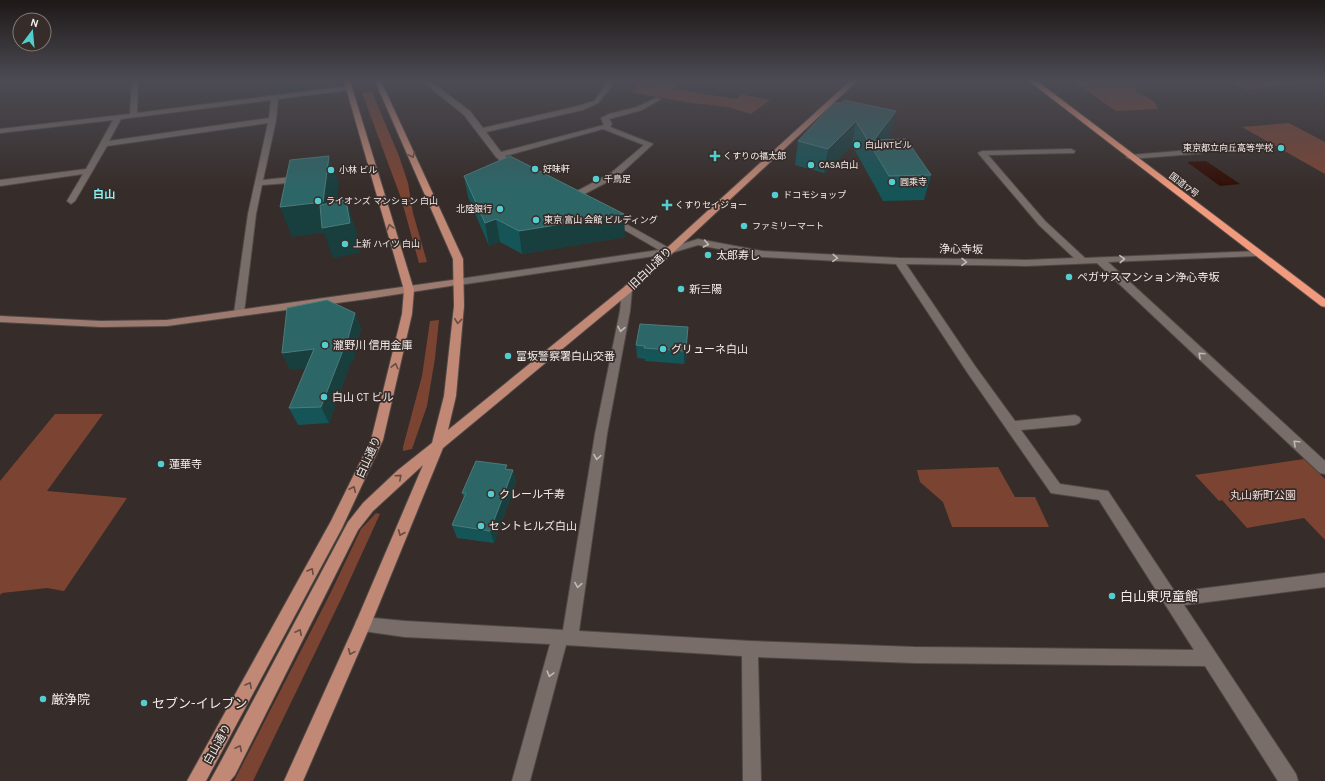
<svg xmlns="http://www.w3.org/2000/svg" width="1325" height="781" font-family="Karla,'Noto Sans JP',sans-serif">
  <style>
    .green { fill: #7b4432 }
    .water { fill: #310d03 }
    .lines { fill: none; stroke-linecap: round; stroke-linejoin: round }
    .street-casing { stroke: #514946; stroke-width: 2 }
    .secondary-casing { stroke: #514946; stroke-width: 2 }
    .primary-casing { stroke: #514946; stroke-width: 2 }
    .highway-casing { stroke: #514946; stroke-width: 2 }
    .street { fill: #786d69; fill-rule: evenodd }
    .secondary { fill: #9d7a6f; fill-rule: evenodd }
    .primary { fill: #c18875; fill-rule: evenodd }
    .highway { fill: #f29a7d; fill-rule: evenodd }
    .wall { fill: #155557 }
    .shaded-wall { fill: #183e3e }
    .building { fill: #2d6667; stroke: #4c7b7c }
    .oneway { stroke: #674c44 }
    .oneway2 { stroke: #c2bab7 }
    .poi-dot { fill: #52cdd0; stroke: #362c29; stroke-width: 1.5 }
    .labels { text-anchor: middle; stroke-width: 3.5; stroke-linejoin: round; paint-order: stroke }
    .far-poi-label { font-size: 9px; fill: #f4edeb; stroke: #362c29; text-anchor: start }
    .far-street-label { font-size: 9px; fill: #f4edeb; stroke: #362c29 }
    .far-quarter-label { font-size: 11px; font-weight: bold; fill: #85f1f4; stroke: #362c29 }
    .street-label { font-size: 11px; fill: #f4edeb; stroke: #362c29 }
    .poi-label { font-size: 11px; fill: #f4edeb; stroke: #362c29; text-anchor: start }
    .park-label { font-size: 11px; fill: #f2dcd5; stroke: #362c29 }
    .near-poi-label { font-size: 13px; fill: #f4edeb; stroke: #362c29; text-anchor: start }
  </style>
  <rect width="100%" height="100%" fill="#362c29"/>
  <path class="green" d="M642 81 677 84 673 89 737 99 741 94 770 100 751 114 728 107 692 103 630 92Z
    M1073 81H1134L1137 92 1155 102 1158 109 1116 111Z
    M1228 81H1317L1247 90Z
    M372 92 399 156 408 183 413 213 427 262 419 263 401 198 362 93Z
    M1289 123 1325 142V174L1242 127Z
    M439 320 435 358 427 406 412 449 403 451V447L422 376 430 321Z
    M55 414H103L47 491 127 498 64 591 47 588 2 593 0 595V481Z
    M1304 459 1325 479V540L1304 518 1247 528 1222 500 1219 501 1195 475Z
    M998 467 1015 497H1035L1049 527H952L943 502 920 482 917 470Z
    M376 513 380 514 343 595 253 781H234L330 594 361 529Z"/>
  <path class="water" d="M1206 161 1240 184 1220 186 1187 162Z"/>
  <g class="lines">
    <defs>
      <path id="street" d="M132 81H138L137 113 349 86 352 88 349 90 278 99 276 120 263 180 301 176 305 179 301 182 262 185 256 214 244 313 243 315H235L234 313 248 214 268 123 107 146 75 201 71 204 67 201 83 174 0 186V180L86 169 113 120 0 133V129L130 114ZM271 100 269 118 109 141 121 119Z
        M422 81H430L470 111 483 128 578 106 594 101 609 81H616L598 103 583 110 486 132 501 152 604 125 601 118 609 114 637 107 656 98 661 99 642 110 609 119 612 124 610 127 653 144 617 177 569 202 566 201 565 199 566 197 611 173 644 145 603 129 505 156 519 169 518 171H512L496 157 464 115Z
        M1071 149 1075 151 1074 153 988 155 1045 221 1085 258 1260 251 1262 253 1260 255 1257 256 1108 262 1325 461V474L1320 473 1097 263 1026 266 906 264 975 366 1015 421 1075 415 1079 417 1081 420 1079 423 1075 425 1021 430 1060 484 1108 491 1175 592 1325 573V587L1184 605 1296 774 1298 781H1278L1205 666 915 663 758 657 761 781H743L742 656 566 645 530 781H512L550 644 405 637 363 631 357 629 355 624 357 619 363 617 405 621 563 630 595 434 620 311 622 290 627 287 632 290 630 311 607 434 579 631 750 641 915 647 1194 650 1099 500 1051 493 967 372 896 264 762 257 698 245 668 254 459 285 454 282 459 279 659 250 609 221 607 219 612 216 669 248 698 239 762 251 899 258 1026 260 1074 258 1039 225 978 153 982 151Z
        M1203 149 1207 151 1206 153 1130 159 1126 157 1130 155Z"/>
      <path id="secondary" d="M459 279 463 280 464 282 463 284 367 299 167 326 101 327 0 322V316L101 321 167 320Z"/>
      <path id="primary" d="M344 81H350L414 290 412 314 383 440 342 528 206 781H187L331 521 371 440 402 314 404 290Z
        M375 81H381L463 259 464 306 456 396 448 430 623 288 850 81H857L631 292 443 448 371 624 303 781H284L356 622 423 465 373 511 358 530 235 775 230 781H210L221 761 348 522 363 503 398 470 432 443 444 396 454 306 453 259Z"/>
      <path id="highway" d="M1029 81H1037L1325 299V307L1321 306Z"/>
    </defs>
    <use href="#street" class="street-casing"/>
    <use href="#secondary" class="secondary-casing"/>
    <use href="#primary" class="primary-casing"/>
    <use href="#highway" class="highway-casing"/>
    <use href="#street" class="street"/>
    <use href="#secondary" class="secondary"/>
    <use href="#primary" class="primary"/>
    <use href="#highway" class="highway"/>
  </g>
  <path class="wall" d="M834 103 891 135 887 140 931 175 924 200 883 201 852 145 824 173 795 165 798 141Z
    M464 176 625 237 522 254 500 242 489 246 468 197Z
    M355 313 361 329 353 361 351 362 329 423 298 425 289 408 306 368 290 370 282 353Z
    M688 327V340L686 362 684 364 645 361V359L637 358 636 345Z
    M508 469 513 470 516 483 494 543 457 538 452 525 464 498 462 493Z"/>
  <path class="shaded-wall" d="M270 81H304V90L275 94Z
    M896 111 891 135 876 155 874 140Z
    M856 121 852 145 824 173 828 149Z
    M329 156 339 184 334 225 346 200 356 230 360 253 333 258 324 233 292 237 280 207Z
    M624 214 625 237 522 254 519 231Z
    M496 219 500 242 489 246 485 223Z
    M355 313 361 329 353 361 351 362 329 423 321 407Z
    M688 327V340L686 362 684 364V351Z
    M314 349 322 366 290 370 282 353Z
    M513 470 516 483 494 543 490 531Z"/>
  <path class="building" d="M844 100 896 111 874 140 906 139 931 175 889 176 856 121 828 149 798 141 834 103H842Z
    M329 156 323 202 280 207 290 160Z
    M510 156 624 214 519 231 496 219 485 223 464 176Z
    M346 200 350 223 322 228 320 205Z
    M327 300 355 313 346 345H345L321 407 289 408 314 349 282 353 287 308Z
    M640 324 688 327 686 349 684 351 644 348 645 346 636 345Z
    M476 461 507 465 505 469 513 470 490 531 452 525 466 493H462Z"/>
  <defs><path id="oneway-chevron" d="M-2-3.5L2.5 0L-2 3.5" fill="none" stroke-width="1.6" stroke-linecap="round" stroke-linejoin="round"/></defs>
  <g class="oneway">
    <use href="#oneway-chevron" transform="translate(412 155) rotate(66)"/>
    <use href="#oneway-chevron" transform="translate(390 227) rotate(-105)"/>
    <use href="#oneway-chevron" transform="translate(458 321) rotate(96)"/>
    <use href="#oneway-chevron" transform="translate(395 366) rotate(-76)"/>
    <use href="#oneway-chevron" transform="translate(399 477) rotate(-42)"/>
    <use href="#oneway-chevron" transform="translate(353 489) rotate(-65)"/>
    <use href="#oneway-chevron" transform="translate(401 533) rotate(113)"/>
    <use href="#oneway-chevron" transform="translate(311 571) rotate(-61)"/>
    <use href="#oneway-chevron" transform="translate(299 632) rotate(-63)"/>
    <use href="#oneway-chevron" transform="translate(351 652) rotate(114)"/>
    <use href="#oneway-chevron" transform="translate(249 685) rotate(-61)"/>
    <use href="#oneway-chevron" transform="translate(239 748) rotate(-63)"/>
  </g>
  <g class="oneway2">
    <use href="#oneway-chevron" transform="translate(706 244) rotate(11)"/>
    <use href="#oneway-chevron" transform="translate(835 258) rotate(3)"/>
    <use href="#oneway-chevron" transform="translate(1122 259) rotate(-3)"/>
    <use href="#oneway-chevron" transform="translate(964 262) rotate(1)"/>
    <use href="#oneway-chevron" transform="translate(621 329) rotate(101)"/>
    <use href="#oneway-chevron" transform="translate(1201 355) rotate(-137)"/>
    <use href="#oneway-chevron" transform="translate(1296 443) rotate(-137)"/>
    <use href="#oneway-chevron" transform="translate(597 457) rotate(99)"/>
    <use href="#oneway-chevron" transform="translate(578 585) rotate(99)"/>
    <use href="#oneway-chevron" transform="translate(550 674) rotate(105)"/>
  </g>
  <linearGradient id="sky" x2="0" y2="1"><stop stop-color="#1e1817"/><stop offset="0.42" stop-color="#4c4b54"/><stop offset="1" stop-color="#4c4b54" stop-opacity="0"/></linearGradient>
  <rect width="1325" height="191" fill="url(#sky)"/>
  <g class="poi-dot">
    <circle cx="857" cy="145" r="4"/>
    <circle cx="1281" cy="148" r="4"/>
    <path d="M713 150h4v4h4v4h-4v4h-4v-4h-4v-4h4z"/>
    <circle cx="811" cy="165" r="4"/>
    <circle cx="535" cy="169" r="4"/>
    <circle cx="331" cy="170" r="4"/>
    <circle cx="596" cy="179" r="4"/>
    <circle cx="892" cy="182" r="4"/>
    <circle cx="775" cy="195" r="4"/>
    <circle cx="318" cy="201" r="4"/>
    <path d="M665 199h4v4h4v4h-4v4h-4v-4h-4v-4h4z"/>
    <circle cx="500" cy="209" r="4"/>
    <circle cx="536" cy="220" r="4"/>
    <circle cx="744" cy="226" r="4"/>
    <circle cx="345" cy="244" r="4"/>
    <circle cx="708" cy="255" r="4"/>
    <circle cx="1069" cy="277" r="4"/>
    <circle cx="681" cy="289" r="4"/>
    <circle cx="325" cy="345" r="4"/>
    <circle cx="663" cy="349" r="4"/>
    <circle cx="508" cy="356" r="4"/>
    <circle cx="324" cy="397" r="4"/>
    <circle cx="161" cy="464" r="4"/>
    <circle cx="491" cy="494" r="4"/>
    <circle cx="481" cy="526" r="4"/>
    <circle cx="1112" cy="596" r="4"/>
    <circle cx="43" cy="699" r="4"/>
    <circle cx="144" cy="703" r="4"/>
  </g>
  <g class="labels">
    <g class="far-poi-label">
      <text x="865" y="148">白山NTビル</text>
      <text x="1273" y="151" text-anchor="end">東京都立向丘高等学校</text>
      <text x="723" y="159">くすりの福太郎</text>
      <text x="819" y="168">CASA白山</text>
      <text x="543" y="172">好味軒</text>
      <text x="339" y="173">小林 ビル</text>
      <text x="604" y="182">千鳥足</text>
      <text x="900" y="185">圓乘寺</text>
      <text x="783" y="198">ドコモショップ</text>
      <text x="326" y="204">ライオンズ マンション 白山</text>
      <text x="675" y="208">くすりセイジョー</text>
      <text x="492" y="212" text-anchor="end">北陸銀行</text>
      <text x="544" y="223">東京 富山 会館 ビルディング</text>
      <text x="752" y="229">ファミリーマート</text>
      <text x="353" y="247">上新 ハイツ 白山</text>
    </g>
    <g class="far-street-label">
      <text transform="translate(1184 185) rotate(37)" y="3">国道17号</text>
    </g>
    <g class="far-quarter-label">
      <text x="104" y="198">白山</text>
    </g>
    <g class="street-label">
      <text transform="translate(961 249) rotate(1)" y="4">浄心寺坂</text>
      <text transform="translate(650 268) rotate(-44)" y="4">旧白山通り</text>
      <text transform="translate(368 457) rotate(-66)" y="4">白山通り</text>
      <text transform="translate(217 744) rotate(-61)" y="4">白山通り</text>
    </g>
    <g class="poi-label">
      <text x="716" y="259">太郎寿し</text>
      <text x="1077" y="281">ペガサスマンション浄心寺坂</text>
      <text x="689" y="293">新三陽</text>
      <text x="333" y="349">瀧野川 信用金庫</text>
      <text x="671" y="353">グリューネ白山</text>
      <text x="516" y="360">富坂警察署白山交番</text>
      <text x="332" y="401">白山 CT ビル</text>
      <text x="169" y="468">蓮華寺</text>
      <text x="499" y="498">クレール千寿</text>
      <text x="489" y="530">セントヒルズ白山</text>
    </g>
    <g class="park-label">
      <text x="1263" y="499">丸山新町公園</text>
    </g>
    <g class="near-poi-label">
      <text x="1120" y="601">白山東児童館</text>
      <text x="51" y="704">厳浄院</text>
      <text x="152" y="708">セブン-イレブン</text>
    </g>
  </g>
  <g transform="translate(32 32) rotate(16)"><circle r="19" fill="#362c29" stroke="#827977"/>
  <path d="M0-3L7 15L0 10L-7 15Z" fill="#52cdd0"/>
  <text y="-6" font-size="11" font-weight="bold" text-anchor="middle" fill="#f4edeb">N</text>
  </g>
</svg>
